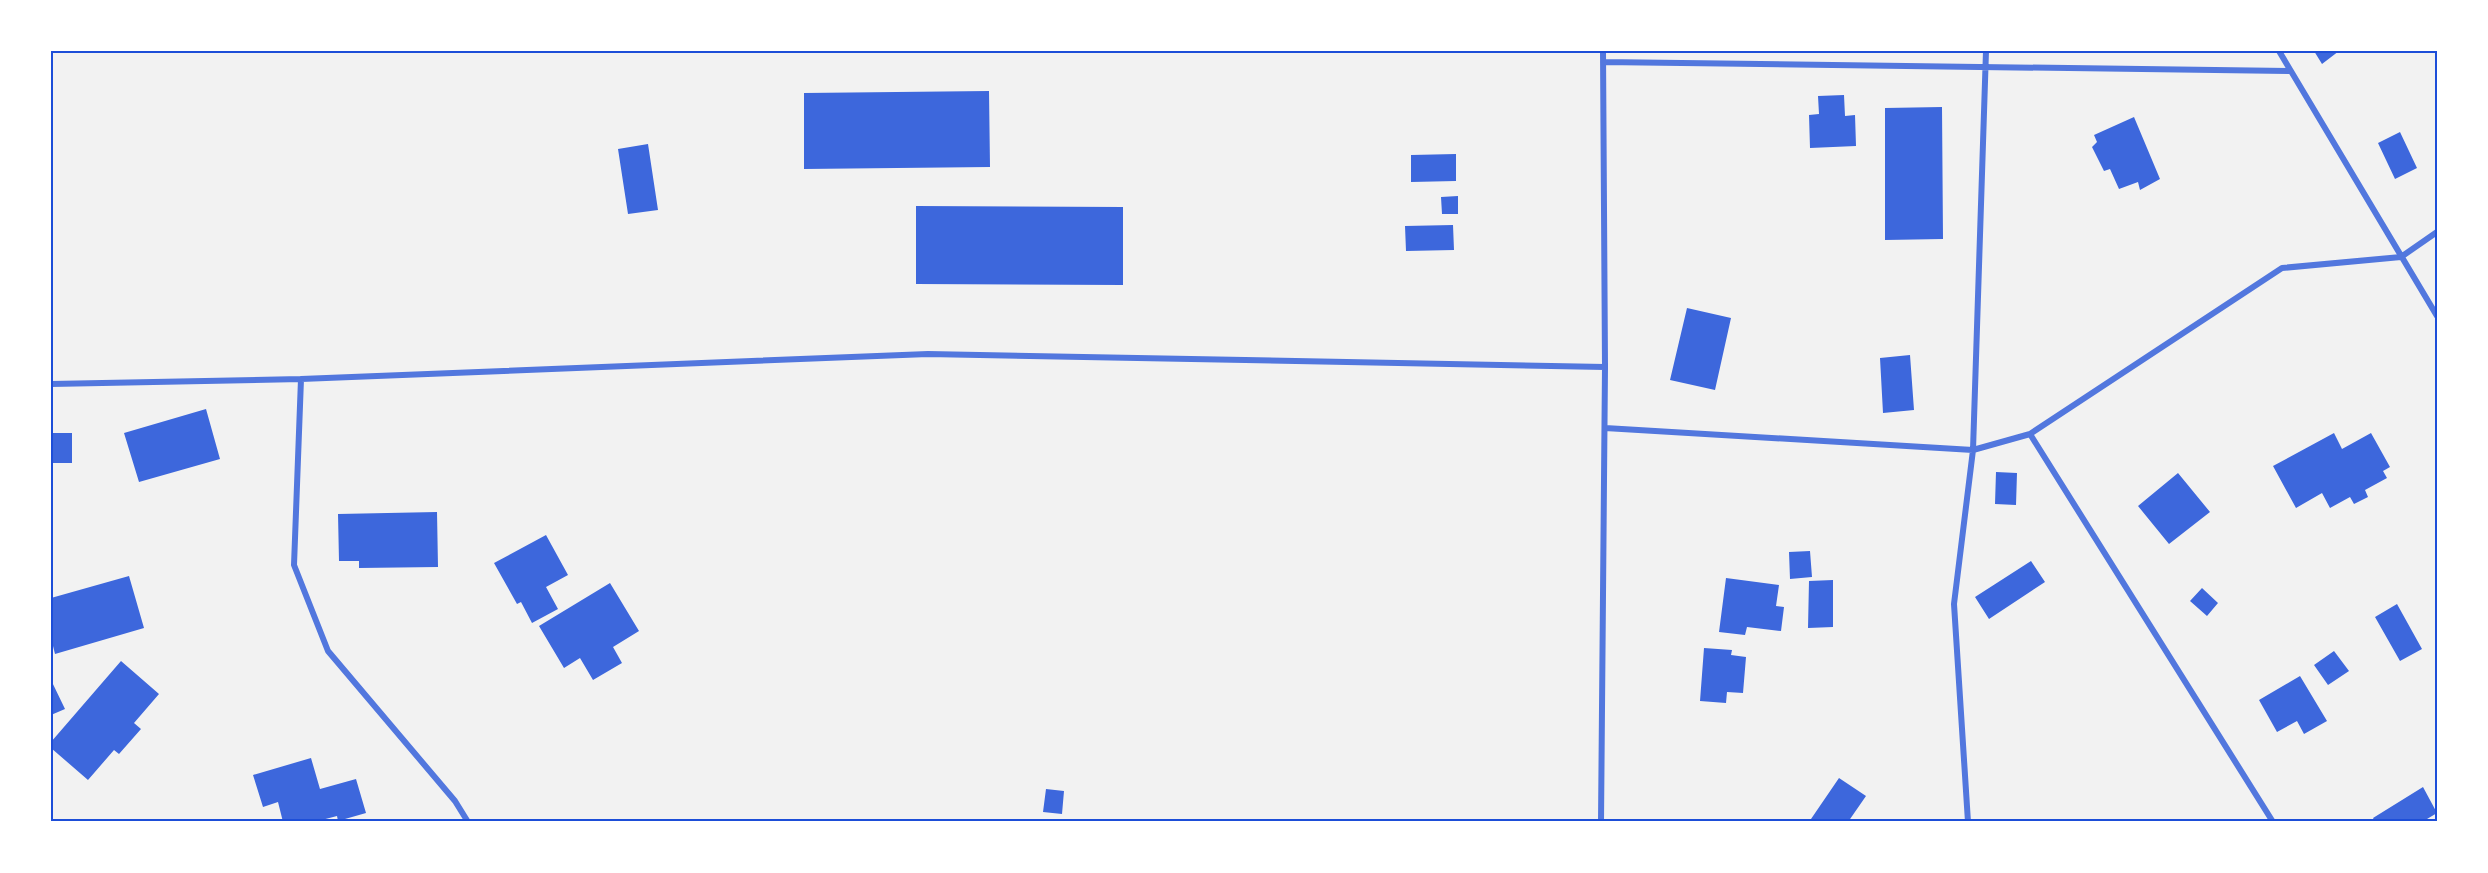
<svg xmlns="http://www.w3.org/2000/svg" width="2488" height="873" font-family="'Roboto Serif',serif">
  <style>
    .building { fill: #3d67dc }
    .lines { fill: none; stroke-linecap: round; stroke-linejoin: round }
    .minor { stroke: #5277de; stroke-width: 6 }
    .neatline { fill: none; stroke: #1d4ed8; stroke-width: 2 }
  </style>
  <rect width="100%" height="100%" fill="#f2f2f2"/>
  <path class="building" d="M2314 51H2339L2322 64Z
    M989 91 990 167 804 169V93Z
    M1844 95 1845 116 1855 115 1856 146 1810 148 1809 115 1819 114 1818 96Z
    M1942 107 1943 239 1885 240V108Z
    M2134 117 2160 179 2140 190 2138 182 2119 189 2110 169 2104 171 2092 147 2097 142 2094 135Z
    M2400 132 2417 168 2395 179 2378 143Z
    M648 144 658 210 628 214 618 149Z
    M1456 154V181L1411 182V155Z
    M1458 196V214H1442L1441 197Z
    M916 206 1123 207V285L916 284Z
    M1453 225 1454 250 1406 251 1405 226Z
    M1687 308 1731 318 1715 390 1670 380Z
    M1910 355 1914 410 1883 413 1880 358Z
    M206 409 220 459 139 482 124 433Z
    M51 433H72V463H51Z
    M2334 433 2342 449 2371 433 2390 467 2383 471 2387 478 2365 490 2368 497 2354 504 2350 497 2330 508 2322 493 2296 508 2273 466Z
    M1996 472 2017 473 2016 505 1995 504Z
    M2178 473 2210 512 2169 544 2138 506Z
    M437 512 438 567 359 568V561H339L338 514Z
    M546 535 568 575 546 587 558 609 532 623 521 602 517 604 494 563Z
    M1810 551 1812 577 1790 579 1789 552Z
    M2031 561 2045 582 1989 619 1975 597Z
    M129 576 144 628 55 654 51 638V598Z
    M1726 578 1779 585 1776 606 1784 607 1781 631 1747 627 1745 635 1719 632Z
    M1833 580V627L1808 628 1809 581Z
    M610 583 639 631 613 647 622 663 593 680 580 658 564 668 539 626Z
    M2202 588 2218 603 2207 616 2190 601Z
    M2397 604 2422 649 2400 661 2375 617Z
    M1704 648 1732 650 1731 655 1746 657 1743 693 1727 692 1726 703 1700 701Z
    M2334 651 2349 671 2328 685 2314 665Z
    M121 661 159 694 134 723 141 729 119 754 114 750 88 780 51 748V742Z
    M2300 676 2327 721 2304 734 2297 721 2277 732 2259 700Z
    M51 680 65 709 51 715Z
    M311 758 320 789 356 779 366 813 338 821 337 816 314 822H283L278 802 263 807 253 775Z
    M1839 778 1866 796 1848 822H1816L1811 819Z
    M2423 787 2437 813 2422 822H2375L2373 818Z
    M1046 789 1064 791 1062 814 1043 812Z"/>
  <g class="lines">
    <path class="minor" d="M1603 51 1605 367
      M2279 51 2437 316
      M1603 62 2290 71
      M301 379 294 565 328 651 455 801 468 822
      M51 384 301 379 928 354 1605 367 1601 822
      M1605 428 1973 450 2030 434 2273 822
      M2030 434 2282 268 2401 257 2437 232
      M1968 822 1954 604 1973 450 1986 51"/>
  </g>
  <rect width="2488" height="873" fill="none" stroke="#ffffff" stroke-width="105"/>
  <rect x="52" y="52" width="2384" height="768" class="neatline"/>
</svg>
